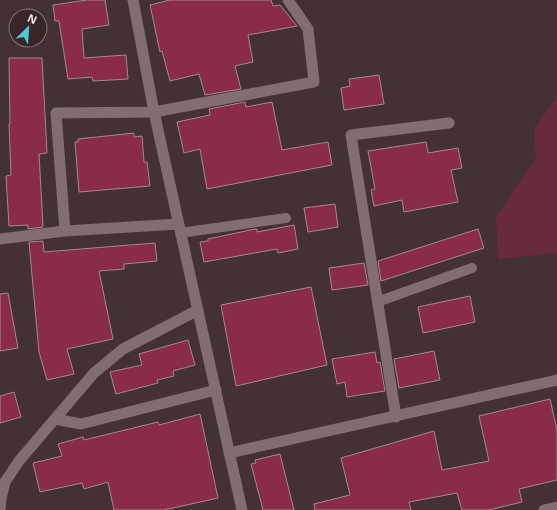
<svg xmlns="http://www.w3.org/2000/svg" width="557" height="510" font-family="'Noto Sans',sans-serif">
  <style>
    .green { fill: #672b3a }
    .building { fill: #8a2c47; stroke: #a08b8e }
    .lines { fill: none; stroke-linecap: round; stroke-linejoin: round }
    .service { stroke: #826e71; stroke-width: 10 }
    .minor { stroke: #826e71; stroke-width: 11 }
    .tertiary { stroke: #826e71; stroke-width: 11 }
  </style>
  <rect width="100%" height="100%" fill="#433134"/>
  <path class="green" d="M557 96V253L498 259 496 217 536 158 534 130Z"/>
  <path class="building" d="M87 0H105L109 25 82 29 84 58 126 55 128 79 93 81 92 77 68 79 59 21H55L53 5Z
    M170 0H271L273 6 280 5 297 26 248 35 253 62 235 66 241 89 205 95 199 74 170 81 162 51 160 52 150 5Z
    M9 58H42L47 153 39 154 43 227 28 229V225L9 226 6 176 11 175 9 124H10Z
    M379 75 384 104 344 110 341 88 350 86 349 79Z
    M245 102 246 107 272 102 282 150 328 142 332 165 207 189 200 149 184 153 177 122 210 115 209 109Z
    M134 133V137L142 136 144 162H147L150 186 79 192 75 142H78V139Z
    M426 142 428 153 458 148 462 168 451 170 458 202 404 212 402 200 374 206 371 190 375 189 368 151Z
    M335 204 338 227 308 232 304 208Z
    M294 225 298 249 278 253 277 249 204 262 200 242 208 241V239L255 229H257V232Z
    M478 229 484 248 381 281 378 261Z
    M43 241 44 252 155 243 157 261 124 264V269L99 271 113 339 67 349 74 374 47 380 39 352 29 242Z
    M364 263 368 285 332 290 329 268Z
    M311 287 327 365 236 386 221 305Z
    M8 293 18 348 0 351V294Z
    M470 296 475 322 423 333 418 307Z
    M188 340 195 365 173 371 174 376 157 380 158 383 116 394 110 372 142 365 139 354Z
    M434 351 440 380 399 388 394 359Z
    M375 352 377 363 380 362 385 391 347 397 345 382 337 384 332 359Z
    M14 392 21 417 0 423V396Z
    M550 399 557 430V480L519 489 522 502 489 510H462L457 493 409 502 411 510H315L314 504 350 495 341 458 434 431 442 470 489 461 479 416Z
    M200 414 218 498 164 510H114L108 482 84 489 82 483 40 492 33 463 62 456 58 444 83 437 84 440 158 422 159 425Z
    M280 454 294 510H263L251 464 256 463 255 460Z"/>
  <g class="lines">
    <path class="service" d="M180 233 286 218
      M377 302 472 268"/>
    <path class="minor" d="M178 224 65 231 56 113 154 112 314 82 308 29 288 0
      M0 239 65 231
      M396 417 351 135 449 123
      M55 419 81 424 216 390
      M229 453 557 380
      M0 510 1 499 5 482 19 461 94 373 123 349 198 310
      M544 510 557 507"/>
    <path class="tertiary" d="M133 0 154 112 242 510"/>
  </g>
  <g transform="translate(28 28) rotate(25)"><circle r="19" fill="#38272a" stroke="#847577"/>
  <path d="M0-3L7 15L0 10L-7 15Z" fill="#51ccd3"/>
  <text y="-6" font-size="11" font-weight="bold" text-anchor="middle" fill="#f5eaeb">N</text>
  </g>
</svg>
